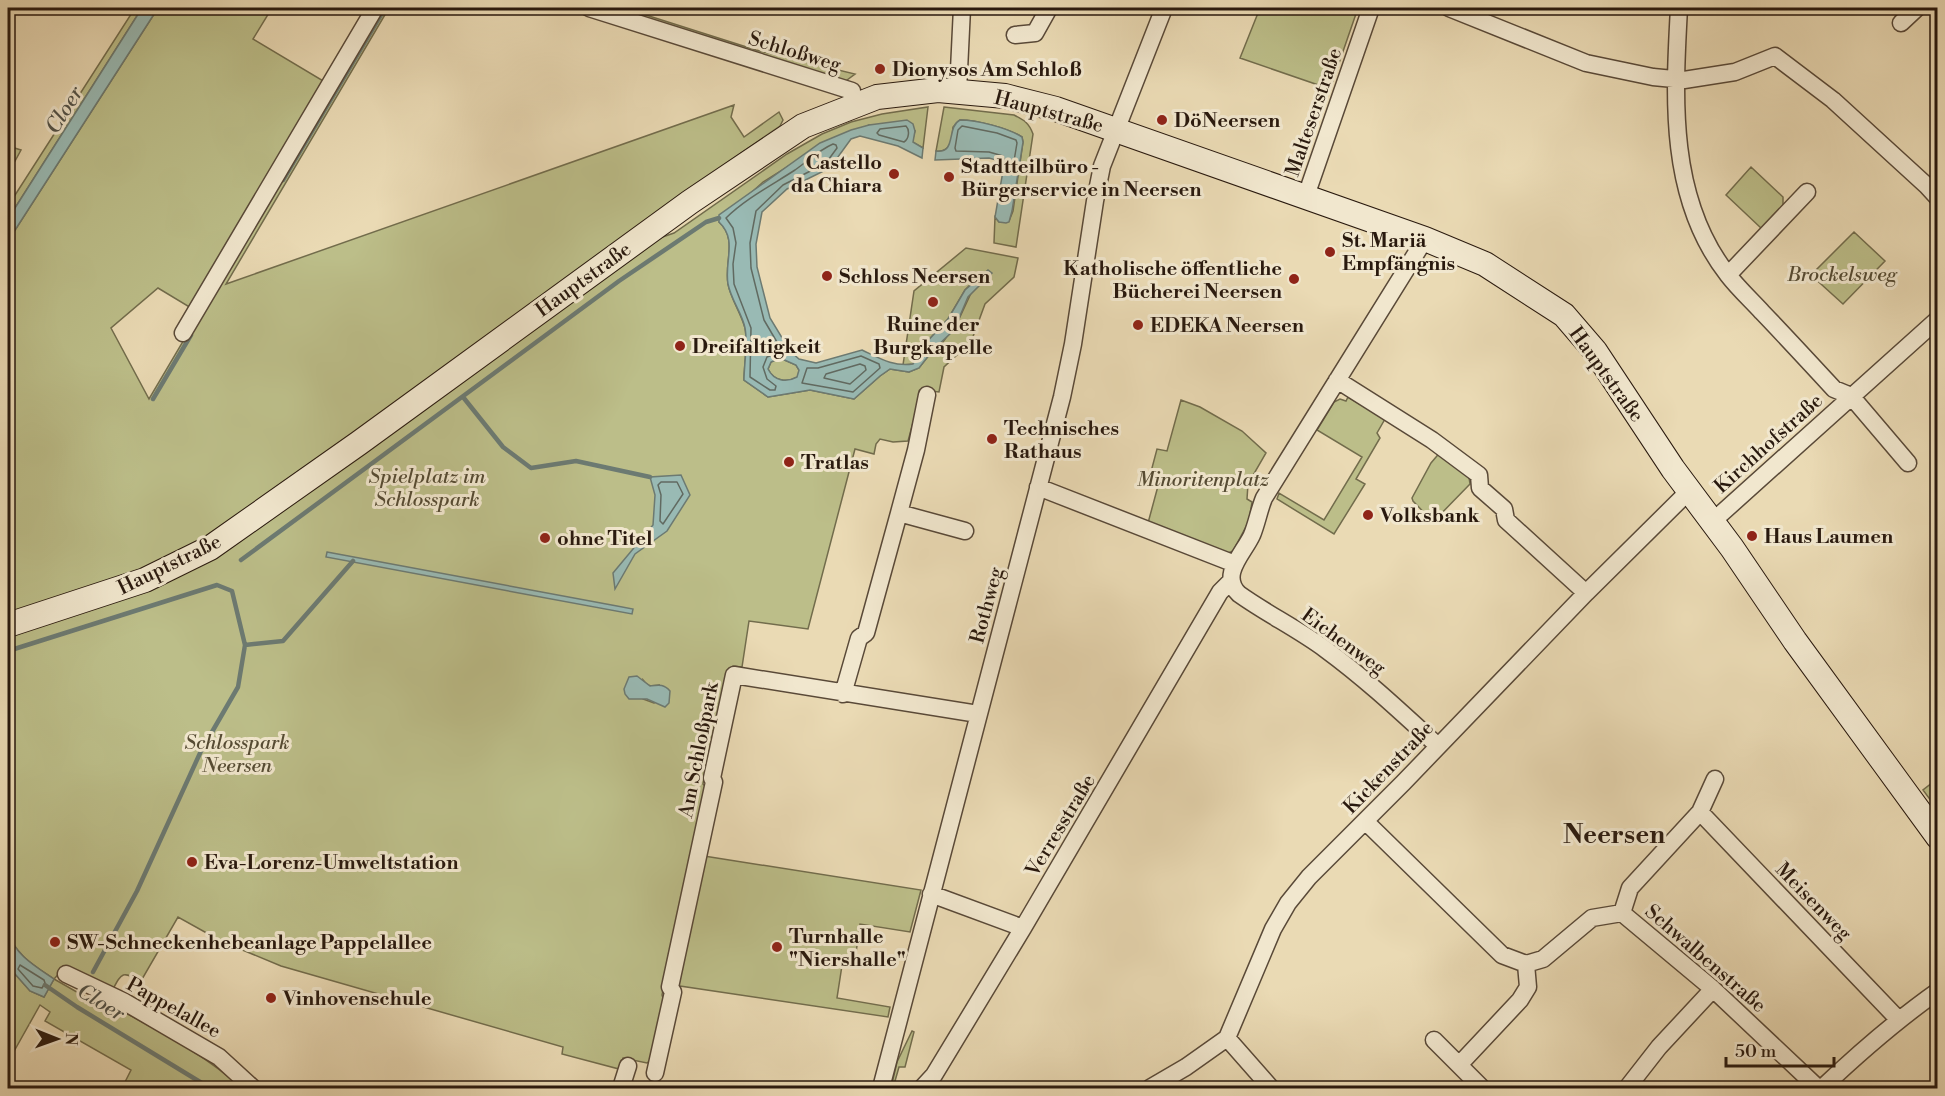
<svg xmlns="http://www.w3.org/2000/svg" width="1945" height="1096" font-family="'Libre Bodoni',serif">
  <style>
    .green { fill: #bcbe89; stroke: #726c4c; stroke-width: 1.5; fill-rule: evenodd }
    .water { fill: #99bab4; stroke: #6c7a72; stroke-width: 1.5; fill-rule: evenodd }
    .lines { fill: none; stroke-linecap: round; stroke-linejoin: round }
    .shore { stroke: #616a61; stroke-width: 1.5 }
    .stream { stroke: #6c7a72; stroke-width: 4.5 }
    .street-casing { stroke: #594938; stroke-width: 19 }
    .secondary-casing { stroke: #29190e; stroke-width: 26 }
    .street { stroke: #f1e7ce; stroke-width: 16 }
    .secondary { stroke: #f1e7ce; stroke-width: 24 }
    .poi-dot { fill: #8f2418; stroke: #f1e7ce; stroke-width: 2 }
    .labels { text-anchor: middle; stroke-width: 6; stroke-linejoin: round; paint-order: stroke }
    .street-label { font-size: 20px; fill: #29190e; stroke: #f1e7ce }
    .poi-label { font-size: 20px; font-weight: bold; fill: #29190e; stroke: #f1e7ce; text-anchor: start }
    .park-label { font-size: 20px; font-style: italic; fill: #554b33; stroke: #f1e7ce }
    .water-label { font-size: 21px; font-style: italic; fill: #505148; stroke: #f1e7ce }
    .district-label { font-size: 26px; font-weight: bold; fill: #29190e; stroke: #f1e7ce }
  </style>
  <rect width="100%" height="100%" fill="#eadab4"/>
  <filter id="stains"><feTurbulence type="fractalNoise" baseFrequency=".00333" numOctaves="4"/><feColorMatrix values="0 0 0 0 .2 0 0 0 0 .09 0 0 0 0 .02 0 0 0 .5 -.17"/></filter>
  <radialGradient id="worn" r=".72"><stop offset=".6" stop-color="#630" stop-opacity="0"/><stop offset="1" stop-color="#630" stop-opacity=".3"/></radialGradient>
  <path class="green" d="M135 8H142L8 219V206Z
    M158 8H272L253 39 325 82 191 308 158 288 111 328 149 399 380 8H389L226 284 734 105 731 117 744 137 779 112 783 120 780 126 725 164 270 499 220 531 129 575 8 614V241Z
    M602 8H624L756 50 855 74 843 83Z
    M1260 8H1358L1330 89 1240 58Z
    M928 107 923 148 912 142 915 131 869 125 792 164 763 182 719 222C738 239 724 262 728 284 731 299 741 313 745 328 748 343 744 365 744 380L768 397 810 390 854 399 880 376 890 369 909 372 919 368 933 350 943 342 958 321 979 276 965 290 948 319 924 345 913 364 903 365 914 291 966 248 1018 258 1014 277 985 304 971 342 944 367 939 392 922 390 908 441 893 442 880 439 876 444 874 454 855 449 808 629 749 621 742 667 733 666 728 689 723 693 703 784 707 788 662 995 664 1001 652 1059 647 1063 623 1058 619 1069 562 1054 563 1047 281 966 221 941 178 917 141 981C122 971 122 972 112 991L65 967 54 979 103 1007 106 1002C150 1027 205 1053 241 1088H122L131 1070 45 1021 50 1012 40 1005 8 1062V966L30 991 44 997 54 979C35 966 15 955 8 932V631L128 594 651 241 674 233 787 154 822 134 851 122 882 114ZM643 680C648 687 651 686 659 685L654 703 643 699Z
    M944 107 1014 115C1024 120 1029 123 1033 134L1016 247 994 243 995 217 999 222 1009 221 1013 211 1023 142 1022 137C1008 128 977 120 960 120L953 127C952 139 951 153 936 151Z
    M8 146 21 150 8 174V164L10 160Z
    M1751 167 1783 197V206L1762 229 1726 195Z
    M1854 232 1885 261 1843 304 1811 275Z
    M780 358 796 365 799 370 798 377C787 383 774 381 768 369L771 362Z
    M1348 397 1385 419 1377 433 1380 438 1356 479 1365 484 1334 534 1277 499 1279 493 1324 520 1362 457 1317 430 1334 402 1340 399 1346 401Z
    M1181 400 1200 407 1242 431 1266 453 1248 484 1247 499 1252 502 1249 521 1233 551 1226 554 1148 523 1158 486 1148 483 1157 449 1167 451Z
    M1442 450 1468 471 1470 484 1433 522 1413 501 1412 498 1431 463Z
    M1937 779V809L1923 790Z
    M704 856 921 890 910 932 860 924 855 960 843 959 837 998 890 1007 888 1017 680 986 677 981Z
    M912 1031 914 1032 905 1067H899L893 1088H891L897 1062Z"/>
  <path class="water" d="M142 8H158L8 241V219Z
    M907 120 913 124 915 131 913 142 923 148 922 158 898 146 860 136 851 139 830 168 787 189 762 212 756 244 757 267 770 318 790 351 799 359 816 363 862 350C879 358 893 367 913 364L924 345 948 319 965 290 988 270 992 273 968 297 954 330 933 350 919 368 909 372 890 369 880 376 854 399 810 390 768 397 744 380C744 365 748 343 745 328 742 313 731 300 728 284 724 261 738 240 719 222V215L820 143 851 130 869 125ZM780 358 796 365 799 370 797 377C786 383 774 381 768 369L771 362Z
    M960 120C977 120 1008 128 1022 137L1023 142 1012 211 1009 222 1006 223 999 222 995 217 1003 171 1000 161 989 158 935 160 936 151C957 154 946 127 960 120Z
    M681 475 690 495 667 531 635 554 615 589 613 573 653 525 655 495 650 477Z
    M327 552 617 606 633 609 632 614 326 557Z
    M637 676 650 686C659 685 664 684 670 691L669 703 665 707 647 699H629L625 694 624 689 629 677Z
    M8 932C15 955 35 966 54 979L44 997 30 991 8 966Z"/>
  <g class="lines">
    <path class="shore" d="M906 126C910 130 909 139 904 142L879 135 877 133 880 129Z
      M962 126 997 133 1016 140 1017 143 1013 167H1009L1003 156 989 152 956 151 955 148 958 130Z
      M833 144 836 145 837 148 826 163 783 185 756 211 750 243 751 268 764 320 781 349 780 352 767 357 763 367 767 379 776 386 775 390H770L750 377 751 328 734 284 733 264 736 243 733 228 726 218C745 199 772 185 795 170 808 161 819 150 833 144Z
      M861 356 879 364 880 368 853 392 802 383 807 368H818Z
      M860 364 865 366 866 370 850 384 824 378 826 374Z
      M661 482H677L683 494 663 524 660 521 661 495 658 485Z
      M20 965 44 980 45 983 42 988 33 986 18 969Z"/>
    <path class="stream" d="M283 180 385 8
      M463 397 503 447 531 468 576 461 650 477
      M153 399 191 335
      M241 560 619 281 706 222 719 218
      M245 645 283 641 353 561
      M8 651 217 585 232 591 245 645 238 687 201 751 137 891 93 972
      M45 985 77 1007 210 1088"/>
    <defs>
      <path id="street" d="M589 8 852 91
        M1449 8 1586 63 1653 77 1684 80 1735 72 1775 56 1833 100 1927 186 1938 198
        M1679 8C1674 98 1668 199 1728 275 1738 288 1751 300 1762 312 1786 337 1810 363 1834 389L1851 396 1908 463
        M1901 23 1917 8
        M1015 35 1035 33 1049 8
        M958 91 962 8
        M1306 196 1371 8
        M1425 239 1264 498C1259 510 1257 523 1252 535 1244 553 1219 575 1239 594 1267 614 1298 629 1325 649 1366 679 1402 713 1438 746
        M1728 275 1807 192
        M183 333 375 8
        M1337 380 1432 440 1479 475 1480 488 1504 509 1506 520 1586 593
        M1038 487 1235 564
        M899 513 916 450 927 395
        M1713 521 1938 319
        M843 694 859 638 866 633 899 513 965 531
        M1700 812 1898 1019
        M1365 821 1502 955 1526 964 1543 959 1592 918 1622 913 1713 989 1818 1088
        M931 894 1023 928
        M1622 913 1630 888 1700 812 1715 779
        M66 974 123 1001 219 1057 253 1088
        M1227 1038 1271 1088
        M1434 1040 1481 1087
        M1459 1065 1520 1000 1528 987 1526 964
        M655 1073 673 992 670 987 714 782 712 778 734 675 978 714
        M621 1088 628 1066
        M881 1088 1062 397 1073 344 1095 201 1102 166 1164 8
        M922 1088 934 1075 1023 928 1220 592 1231 581
        M1150 1088 1186 1067 1227 1038 1273 929 1288 903 1309 877 1403 783 1586 593 1690 490
        M1627 1088 1659 1047 1713 989
        M1822 1088C1860 1052 1894 1022 1938 991"/>
      <path id="secondary" d="M8 625 145 580 210 548 359 443 690 202 803 126 877 97 938 90 1005 96 1056 109 1425 239 1485 264 1564 315 1595 351 1673 469 1732 548 1795 641 1938 837"/>
    </defs>
    <use href="#street" class="street-casing"/>
    <use href="#secondary" class="secondary-casing"/>
    <use href="#street" class="street"/>
    <use href="#secondary" class="secondary"/>
  </g>
  <g class="poi-dot">
    <circle cx="880" cy="69" r="6"/>
    <circle cx="1162" cy="120" r="6"/>
    <circle cx="894" cy="174" r="6"/>
    <circle cx="949" cy="177" r="6"/>
    <circle cx="1330" cy="252" r="6"/>
    <circle cx="827" cy="276" r="6"/>
    <circle cx="1294" cy="279" r="6"/>
    <circle cx="933" cy="302" r="6"/>
    <circle cx="1138" cy="325" r="6"/>
    <circle cx="680" cy="346" r="6"/>
    <circle cx="992" cy="439" r="6"/>
    <circle cx="789" cy="462" r="6"/>
    <circle cx="1368" cy="515" r="6"/>
    <circle cx="1752" cy="536" r="6"/>
    <circle cx="545" cy="538" r="6"/>
    <circle cx="192" cy="862" r="6"/>
    <circle cx="55" cy="942" r="6"/>
    <circle cx="777" cy="947" r="6"/>
    <circle cx="271" cy="998" r="6"/>
  </g>
  <g class="labels">
    <g class="street-label">
      <text transform="translate(795 51) rotate(17)" y="7">Schloßweg</text>
      <text transform="translate(1049 111) rotate(15)" y="7">Hauptstraße</text>
      <text transform="translate(1313 112) rotate(-71)" y="7">Malteserstraße</text>
      <text transform="translate(583 279) rotate(-36)" y="7">Hauptstraße</text>
      <text transform="translate(1607 374) rotate(54)" y="7">Hauptstraße</text>
      <text transform="translate(1768 443) rotate(-42)" y="7">Kirchhofstraße</text>
      <text transform="translate(169 564) rotate(-26)" y="7">Hauptstraße</text>
      <text transform="translate(986 605) rotate(-75)" y="7">Rothweg</text>
      <text transform="translate(1344 641) rotate(36)" y="7">Eichenweg</text>
      <text transform="translate(698 750) rotate(-79)" y="7">Am Schloßpark</text>
      <text transform="translate(1388 767) rotate(-46)" y="7">Kickenstraße</text>
      <text transform="translate(1060 825) rotate(-59)" y="7">Verresstraße</text>
      <text transform="translate(1814 901) rotate(46)" y="7">Meisenweg</text>
      <text transform="translate(1706 958) rotate(41)" y="7">Schwalbenstraße</text>
      <text transform="translate(174 1007) rotate(29)" y="7">Pappelallee</text>
    </g>
    <g class="poi-label">
      <text x="892" y="76">Dionysos Am Schloß</text>
      <text x="1174" y="127">DöNeersen</text>
      <text x="882" y="169" text-anchor="end">Castello<tspan x="882" dy="23">da Chiara</tspan></text>
      <text x="961" y="173">Stadtteilbüro -<tspan x="961" dy="23">Bürgerservice in Neersen</tspan></text>
      <text x="1342" y="247">St. Mariä<tspan x="1342" dy="23">Empfängnis</tspan></text>
      <text x="1282" y="275" text-anchor="end">Katholische öffentliche<tspan x="1282" dy="23">Bücherei Neersen</tspan></text>
      <text x="839" y="283">Schloss Neersen</text>
      <text x="933" y="331" text-anchor="middle">Ruine der<tspan x="933" dy="23">Burgkapelle</tspan></text>
      <text x="1150" y="332">EDEKA Neersen</text>
      <text x="692" y="353">Dreifaltigkeit</text>
      <text x="1004" y="435">Technisches<tspan x="1004" dy="23">Rathaus</tspan></text>
      <text x="801" y="469">Tratlas</text>
      <text x="1380" y="522">Volksbank</text>
      <text x="1764" y="543">Haus Laumen</text>
      <text x="557" y="545">ohne Titel</text>
      <text x="204" y="869">Eva-Lorenz-Umweltstation</text>
      <text x="789" y="943">Turnhalle<tspan x="789" dy="23">"Niershalle"</tspan></text>
      <text x="67" y="949">SW-Schneckenhebeanlage Pappelallee</text>
      <text x="283" y="1005">Vinhovenschule</text>
    </g>
    <g class="park-label">
      <text x="1842" y="281">Brockelsweg</text>
      <text x="427" y="483">Spielplatz im<tspan x="427" dy="23">Schlosspark</tspan></text>
      <text x="1203" y="486">Minoritenplatz</text>
      <text x="237" y="749">Schlosspark<tspan x="237" dy="23">Neersen</tspan></text>
    </g>
    <g class="water-label">
      <text transform="translate(64 110) rotate(-58)" y="7">Cloer</text>
      <text transform="translate(101 1002) rotate(32)" y="7">Cloer</text>
    </g>
    <g class="district-label">
      <text x="1614" y="843">Neersen</text>
    </g>
  </g>
  <rect width="1945" height="1096" fill="none" stroke="#eadab4" stroke-width="30"/>
  <rect x="9" y="9" width="1927" height="1078" fill="none" stroke="#29190e" stroke-width="3"/>
  <rect x="15" y="15" width="1915" height="1066" fill="none" stroke="#29190e" stroke-width="1.5"/>
  <g transform="translate(57 1039) rotate(91)" stroke="#f1e7ce" stroke-width="4.5" paint-order="stroke">
  <path d="M0-4.5L10 22L0 15L-10 22Z" fill="#29190e"/>
  <text y="-9" font-size="16" font-weight="bold" text-anchor="middle" fill="#29190e">N</text>
  </g>
  <path d="M1726 1057v9h108v-9" fill="none" stroke="#29190e" stroke-width="3"/>
  <text x="1735" y="1057" font-size="18" fill="#29190e" stroke="#f1e7ce" stroke-width="4.5" paint-order="stroke">50 m</text>
  <rect width="100%" height="100%" filter="url(#stains)"/>
  <rect width="100%" height="100%" fill="url(#worn)"/>
</svg>
